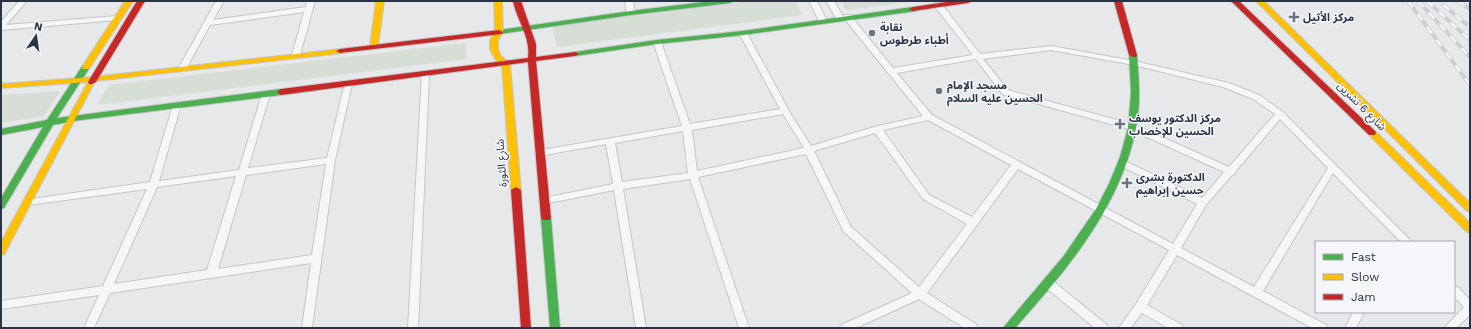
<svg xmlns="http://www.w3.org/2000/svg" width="1471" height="329" font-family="'Work Sans','Noto Sans Arabic',sans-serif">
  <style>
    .green { fill: #d6ded6 }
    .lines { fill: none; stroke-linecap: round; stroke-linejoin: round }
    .street-casing { stroke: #c4c6c8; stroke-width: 2 }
    .fast-casing { stroke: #c4c6c8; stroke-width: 2 }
    .slow-casing { stroke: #c4c6c8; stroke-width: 2 }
    .jam-casing { stroke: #c4c6c8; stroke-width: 2 }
    .street { fill: #f5f6f7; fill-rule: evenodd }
    .fast { fill: #4caf50; fill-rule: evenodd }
    .slow { fill: #ffc107; fill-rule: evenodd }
    .jam { fill: #c62828; fill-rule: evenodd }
    .rail-casing { stroke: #cecfd2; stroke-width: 4 }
    .rail { stroke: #f4f6f9; stroke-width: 2.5; stroke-dasharray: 8; stroke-linecap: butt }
    .poi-dot { fill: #6c737f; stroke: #f4f6f9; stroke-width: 1.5 }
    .labels { text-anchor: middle; stroke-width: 3; stroke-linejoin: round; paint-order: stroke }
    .poi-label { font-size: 11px; font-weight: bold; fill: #2b3445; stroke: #f4f6f9; text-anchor: start }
    .street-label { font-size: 11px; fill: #2b3445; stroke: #f4f6f9 }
  </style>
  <rect width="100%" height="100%" fill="#e6e8ea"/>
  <path class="green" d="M751 1H796L802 15 557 47 552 26Z
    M842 1H918L846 10Z
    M466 43V59L97 105 109 85Z
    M60 91 44 116 1 123V95Z"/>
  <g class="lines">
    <defs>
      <path id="street" d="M19 1H27L6 25 117 16 121 18 117 20 1 30V22Z
        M216 1H224L213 20 306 7 307 1H315L300 55 296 57 292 55 304 12 210 25 186 69 185 71H179L178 69Z
        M625 1H633L635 13 634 15H628L627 13Z
        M809 1H817L827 21 826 23H820Z
        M826 1H834L844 18 843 20H837Z
        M935 3H941L980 54 1051 46 1134 61 1229 83 1259 95 1283 112 1412 242H1401L1333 173 1263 291 1326 325 1327 328H1312L1177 255 1147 305 1182 325 1183 328H1168L1142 313 1130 328H1119L1136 304 1169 250 1018 169 927 293 977 325 978 328H964L919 299 856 328H840L841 325 912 293 844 232 806 154 698 177 749 328H739L690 179 623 189 646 328H636L614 190 544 204 541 203 539 201 541 199 544 198 613 184 606 144 539 156 535 153 536 151 682 126 653 42 657 40 661 42 690 124 780 109 739 33 743 31 747 33 789 111 811 146 874 127 923 116 843 17 844 15H850L893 68 973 55 935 7ZM1051 50 1134 65 1223 87 1253 99 1275 114 1229 167 1135 125 1008 90 983 59ZM976 59 1002 94 1129 129 1224 172 1202 198 1125 161H1119L1118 163 1119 165 1197 204 1173 244 932 115 897 73ZM783 114 804 148 697 171 692 130ZM1280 119 1328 168 1254 287 1181 248 1206 205 1232 175 1235 174 1236 171ZM928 120 1011 165 972 217 929 195 883 130ZM683 131 688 173 622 182 615 143ZM875 133 923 199 967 224 919 287 851 227 814 151Z
        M422 72H425L429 74 418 328H408Z
        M345 82H351L352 84 335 160 312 328H302L311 263 110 293 94 328H84L99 295 1 309V301L103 286 147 189 28 205 25 204 23 202 25 200 150 182 173 105 177 102 181 105 159 181 239 170 262 94 266 91 270 94 248 168 327 158ZM326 164 312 255 218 269 246 175ZM236 176 207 270 114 284 157 187Z
        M1049 280 1053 281 1107 325 1108 328H1095L1045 287 1044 284 1045 281Z
        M1454 286 1458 287 1470 300V315L1456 328H1444L1464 307 1454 297Z
        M1353 312H1364L1356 328H1345Z"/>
      <path id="fast" d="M712 1H734L730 3 631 15 499 34 495 32 499 30 631 11Z
        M913 7 917 9 916 11 743 35 657 44 575 56 571 54 575 52 657 40 743 31Z
        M1130 53H1133L1137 55C1139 79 1141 104 1136 128 1121 206 1067 270 1015 328H1003L1063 257 1096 209 1109 184 1120 157 1128 128 1131 92 1129 55Z
        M83 65H86L90 67 57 118 281 89 285 92 281 95 73 121 53 125 4 208 1 209V198L43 127 1 135V129L47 120Z
        M546 214 549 216 551 218 560 328H550L541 218 543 216Z"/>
      <path id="slow" d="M125 1H133L89 69H83L82 67Z
        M376 1H384L378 46 374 48 370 46Z
        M494 1H502L503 32 498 40V49L501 56 510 64 521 190 516 193 511 190 502 65 495 59 490 49V40L495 32Z
        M1256 1H1264L1470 203V212L1467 211Z
        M340 49 344 51 343 53 95 81 6 251 5 254 1 255V242L88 82 1 88V84L93 77Z
        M1372 130 1375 131 1470 223V233L1467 232 1369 135 1368 133Z"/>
      <path id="jam" d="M137 1H145L96 82 92 84H89L88 82Z
        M513 1H521L536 44V57L575 52 579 54 575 56 536 61 551 218 549 220H543L541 218 528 62 281 95 277 92 281 89 528 58C531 37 517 21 513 1Z
        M953 1H972L968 3 913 11 909 9 913 7Z
        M1114 1H1122L1137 55 1136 57H1133L1129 55Z
        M1231 1H1239L1375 131 1376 133 1375 135H1369Z
        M499 30 503 32 502 34 340 53 336 51 340 49Z
        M516 187 521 190 531 328H521L511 190Z"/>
    </defs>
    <use href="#street" class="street-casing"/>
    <use href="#fast" class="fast-casing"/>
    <use href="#slow" class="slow-casing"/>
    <use href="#jam" class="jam-casing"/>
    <use href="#street" class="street"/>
    <use href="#fast" class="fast"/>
    <use href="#slow" class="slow"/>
    <use href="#jam" class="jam"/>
    <defs>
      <path id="rail" d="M1408 1 1470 85
        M1418 1 1470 57
        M1427 1 1470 40
        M1458 1 1470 9
        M1443 5 1470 27"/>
    </defs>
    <use href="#rail" class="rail-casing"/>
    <use href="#rail" class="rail"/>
  </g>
  <g class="poi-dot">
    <path d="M1292 11h4v4h4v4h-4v4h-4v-4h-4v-4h4z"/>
    <circle cx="872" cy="33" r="4"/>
    <circle cx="939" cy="91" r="4"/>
    <path d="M1118 118h4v4h4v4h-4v4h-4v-4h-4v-4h4z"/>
    <path d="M1125 177h4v4h4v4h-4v4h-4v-4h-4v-4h4z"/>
  </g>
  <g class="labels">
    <g class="poi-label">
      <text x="1303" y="21">مركز الأثيل</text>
      <text x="880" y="31">نقابة<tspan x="880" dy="13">أطباء طرطوس</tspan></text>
      <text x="947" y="89">مسجد الإمام<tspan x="947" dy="13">الحسين عليه السلام</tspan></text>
      <text x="1129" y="122">مركز الدكتور يوسف<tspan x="1129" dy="13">الحسين للإخصاب</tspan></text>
      <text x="1136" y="181">الدكتورة بشرى<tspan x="1136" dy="13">حسين إبراهيم</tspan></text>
    </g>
    <g class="street-label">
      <text transform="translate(1362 106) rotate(45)" y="4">شارع 6 تشرين</text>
      <text transform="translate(501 163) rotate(-94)" y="4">شارع الثورة</text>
    </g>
  </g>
  <rect width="1471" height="329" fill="none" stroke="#2b3445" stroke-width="4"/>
  <rect x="1315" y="241" width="140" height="72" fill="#f4f6f9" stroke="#a4a8b1"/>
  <rect x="1323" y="254" width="20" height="6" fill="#4caf50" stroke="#a4a8b1"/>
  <text x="1351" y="261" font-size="12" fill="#2b3445">Fast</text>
  <rect x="1323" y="274" width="20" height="6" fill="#ffc107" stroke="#a4a8b1"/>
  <text x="1351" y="281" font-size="12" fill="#2b3445">Slow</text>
  <rect x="1323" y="294" width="20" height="6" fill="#c62828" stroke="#a4a8b1"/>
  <text x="1351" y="301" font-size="12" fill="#2b3445">Jam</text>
  <g transform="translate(36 36) rotate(13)" stroke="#f4f6f9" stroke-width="3" paint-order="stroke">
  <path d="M0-3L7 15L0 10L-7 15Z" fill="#2b3445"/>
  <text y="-6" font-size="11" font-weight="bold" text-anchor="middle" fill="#2b3445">N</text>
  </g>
</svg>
